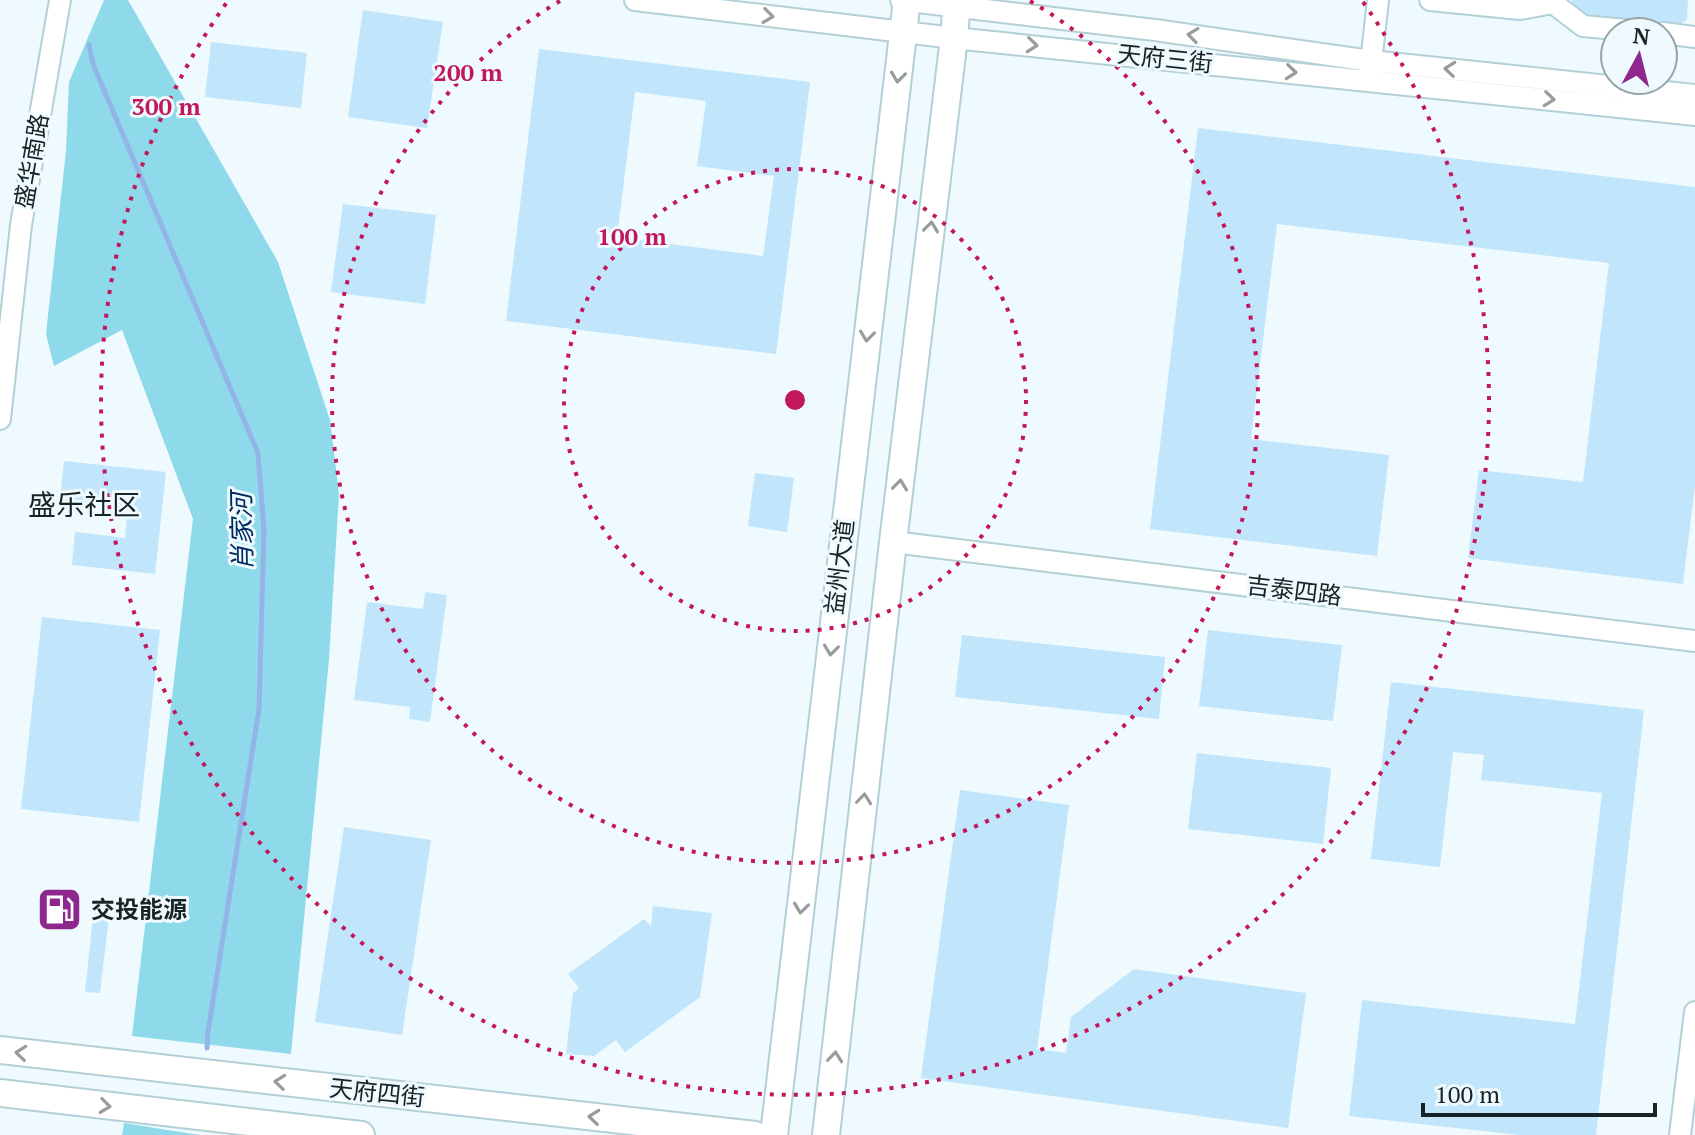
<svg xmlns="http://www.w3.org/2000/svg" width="1695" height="1135" font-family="'PT Serif','Noto Sans SC',serif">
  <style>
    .green { fill: #8edaea }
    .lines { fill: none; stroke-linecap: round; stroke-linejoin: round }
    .stream { stroke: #93b4e7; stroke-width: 5 }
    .building { fill: #c1e5fb; fill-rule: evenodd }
    .minor-casing { stroke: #b3d0d6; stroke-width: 24 }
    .major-casing { stroke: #b3d0d6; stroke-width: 30 }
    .minor { stroke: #fff; stroke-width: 20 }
    .major { stroke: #fff; stroke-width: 26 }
    .oneway { stroke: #979c9d }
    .ring { fill: none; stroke: #c2185b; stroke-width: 4; stroke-dasharray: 4 8 }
    .labels { text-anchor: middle; stroke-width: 6; stroke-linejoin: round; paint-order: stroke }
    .street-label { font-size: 24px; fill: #182326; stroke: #eefafd }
    .poi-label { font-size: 24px; font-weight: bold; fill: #182326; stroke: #eefafd; text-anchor: start }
    .water-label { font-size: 26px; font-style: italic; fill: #002861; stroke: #eefafd }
    .quarter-label { font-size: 28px; fill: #182326; stroke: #eefafd }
    .centre { fill: #c2185b; stroke: #eefafd; stroke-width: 4 }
    .ring-label { font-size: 24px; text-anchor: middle; font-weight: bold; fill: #c2185b; stroke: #eefafd; stroke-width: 6; stroke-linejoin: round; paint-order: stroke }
  </style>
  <rect width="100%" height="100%" fill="#eefafd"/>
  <path class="green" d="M104 0H128L278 262 330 420 339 494 329 659 291 1054 132 1036 193 519 122 330 54 366 46 334 66 151 69 82Z
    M124 1123 193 1134 202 1135H122Z"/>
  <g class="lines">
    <path class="stream" d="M89 45 93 64 258 453 264 530 259 709 208 1032 207 1048"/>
  </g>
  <path class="building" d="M1572 0H1688L1687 20 1678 25 1579 14 1571 7Z
    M363 10 443 22 427 128 348 117Z
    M211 42 307 53 301 108 205 97Z
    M539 49 810 82 776 354 506 321ZM635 92 706 101 697 166 774 176 763 256 617 237Z
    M1198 128 1695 187V485L1683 584 1468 558 1479 470 1583 482 1609 263 1277 224 1251 439 1389 455 1377 556 1150 529Z
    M343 204 436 215 425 304 331 292Z
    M64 461 166 472 155 574 72 565 75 532 125 538 128 506 60 499Z
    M755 473 794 478 787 532 748 526Z
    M425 592 447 595 430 722 409 719 410 707 354 700 367 602 423 609Z
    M42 617 160 630 139 822 21 809Z
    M1208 630 1342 645 1333 721 1199 706Z
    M962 635 1165 657 1159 719 955 697Z
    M1391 682 1644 710 1596 1135H1519L1349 1116 1362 1000 1575 1024 1602 793 1481 780 1484 755 1453 752 1440 867 1371 859Z
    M1197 753 1331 768 1323 844 1188 829Z
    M960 790 1069 805 1037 1049 1066 1053 1071 1017 1134 969 1306 993 1288 1128 921 1078Z
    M344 827 431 840 402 1035 315 1022Z
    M95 898 111 900 100 993 85 992Z
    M653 906 712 913 700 997 625 1052 616 1040 594 1056 566 1054 573 993 579 988 568 974 644 919 651 926Z"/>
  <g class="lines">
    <defs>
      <path id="minor" d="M635 0 954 38 1695 115
        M901 0 1155 30 1371 61 1695 95
        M1430 0 1520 9 1553 3
        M1553 0V3L1583 26 1648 32
        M1663 33 1695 37
        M1370 72 1378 0
        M0 419 21 225 60 0
        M893 542 1695 641
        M1680 1135 1695 1012"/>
      <path id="major" d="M0 1050 755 1135
        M0 1093 361 1135
        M774 1135 907 0
        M826 1135 893 542 954 38 957 0"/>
    </defs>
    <use href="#minor" class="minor-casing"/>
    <use href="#major" class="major-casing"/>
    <use href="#minor" class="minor"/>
    <use href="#major" class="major"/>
  </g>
  <defs><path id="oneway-chevron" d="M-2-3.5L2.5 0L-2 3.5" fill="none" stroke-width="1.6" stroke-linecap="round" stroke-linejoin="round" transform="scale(2)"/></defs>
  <g class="oneway">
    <use href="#oneway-chevron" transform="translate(768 16) rotate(7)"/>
    <use href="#oneway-chevron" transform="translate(1193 35) rotate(-172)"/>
    <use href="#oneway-chevron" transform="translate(1032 45) rotate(6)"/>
    <use href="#oneway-chevron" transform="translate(1450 69) rotate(-174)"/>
    <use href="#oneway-chevron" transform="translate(1291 72) rotate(6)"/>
    <use href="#oneway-chevron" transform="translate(898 77) rotate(97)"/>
    <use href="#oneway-chevron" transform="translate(1549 99) rotate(6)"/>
    <use href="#oneway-chevron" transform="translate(931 227) rotate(-83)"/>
    <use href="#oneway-chevron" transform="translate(867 336) rotate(97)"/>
    <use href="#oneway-chevron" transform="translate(900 485) rotate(-83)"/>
    <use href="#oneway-chevron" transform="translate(831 650) rotate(97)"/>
    <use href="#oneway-chevron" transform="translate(864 799) rotate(-84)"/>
    <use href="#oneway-chevron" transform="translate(801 908) rotate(97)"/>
    <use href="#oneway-chevron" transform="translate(21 1053) rotate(-174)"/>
    <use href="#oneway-chevron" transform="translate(835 1057) rotate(-84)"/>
    <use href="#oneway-chevron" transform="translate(280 1082) rotate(-174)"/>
    <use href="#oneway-chevron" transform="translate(105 1106) rotate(7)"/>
    <use href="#oneway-chevron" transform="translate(594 1117) rotate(-174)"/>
  </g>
  <g class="ring">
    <circle cx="795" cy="400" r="231"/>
    <path d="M1030 1A463 463 0 1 1 560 1"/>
    <path d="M1363 2A694 694 0 1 1 227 2"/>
  </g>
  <defs>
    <symbol id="fuel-square" viewBox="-11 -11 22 22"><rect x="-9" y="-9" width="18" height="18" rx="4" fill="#8f288e" stroke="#eefafd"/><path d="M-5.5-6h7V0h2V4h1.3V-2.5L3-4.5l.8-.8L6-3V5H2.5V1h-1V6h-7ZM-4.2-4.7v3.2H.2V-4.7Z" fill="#fff"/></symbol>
  </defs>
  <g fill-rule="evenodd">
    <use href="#fuel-square" x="34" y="884" width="51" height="51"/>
  </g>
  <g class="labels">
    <g class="street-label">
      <text transform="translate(1165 59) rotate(6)" y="8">天府三街</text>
      <text transform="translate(32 161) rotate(-80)" y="8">盛华南路</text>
      <text transform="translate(840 567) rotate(-83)" y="8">益州大道</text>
      <text transform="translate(1294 591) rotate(7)" y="8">吉泰四路</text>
      <text transform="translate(377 1093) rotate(6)" y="8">天府四街</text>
    </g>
    <g class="poi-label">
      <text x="91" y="918">交投能源</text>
    </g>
    <g class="water-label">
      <text transform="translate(242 532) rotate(-91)" y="9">肖家河</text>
    </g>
    <g class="quarter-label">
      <text x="84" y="515">盛乐社区</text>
    </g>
  </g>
  <circle cx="795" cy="400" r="12" class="centre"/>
  <g class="ring-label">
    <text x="468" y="81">200 m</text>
    <text x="166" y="115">300 m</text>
    <text x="632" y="245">100 m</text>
  </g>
  <g transform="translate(1639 56) rotate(7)"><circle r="38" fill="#eefafd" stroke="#98a4a7" stroke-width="2"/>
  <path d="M0-6L14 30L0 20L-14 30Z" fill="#8f288e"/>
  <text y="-12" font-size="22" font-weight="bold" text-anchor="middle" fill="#182326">N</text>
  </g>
  <path d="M1423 1103v12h232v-12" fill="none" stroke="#182326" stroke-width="4"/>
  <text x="1435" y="1103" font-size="24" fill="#182326" stroke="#eefafd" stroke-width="6" paint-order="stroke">100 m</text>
</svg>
